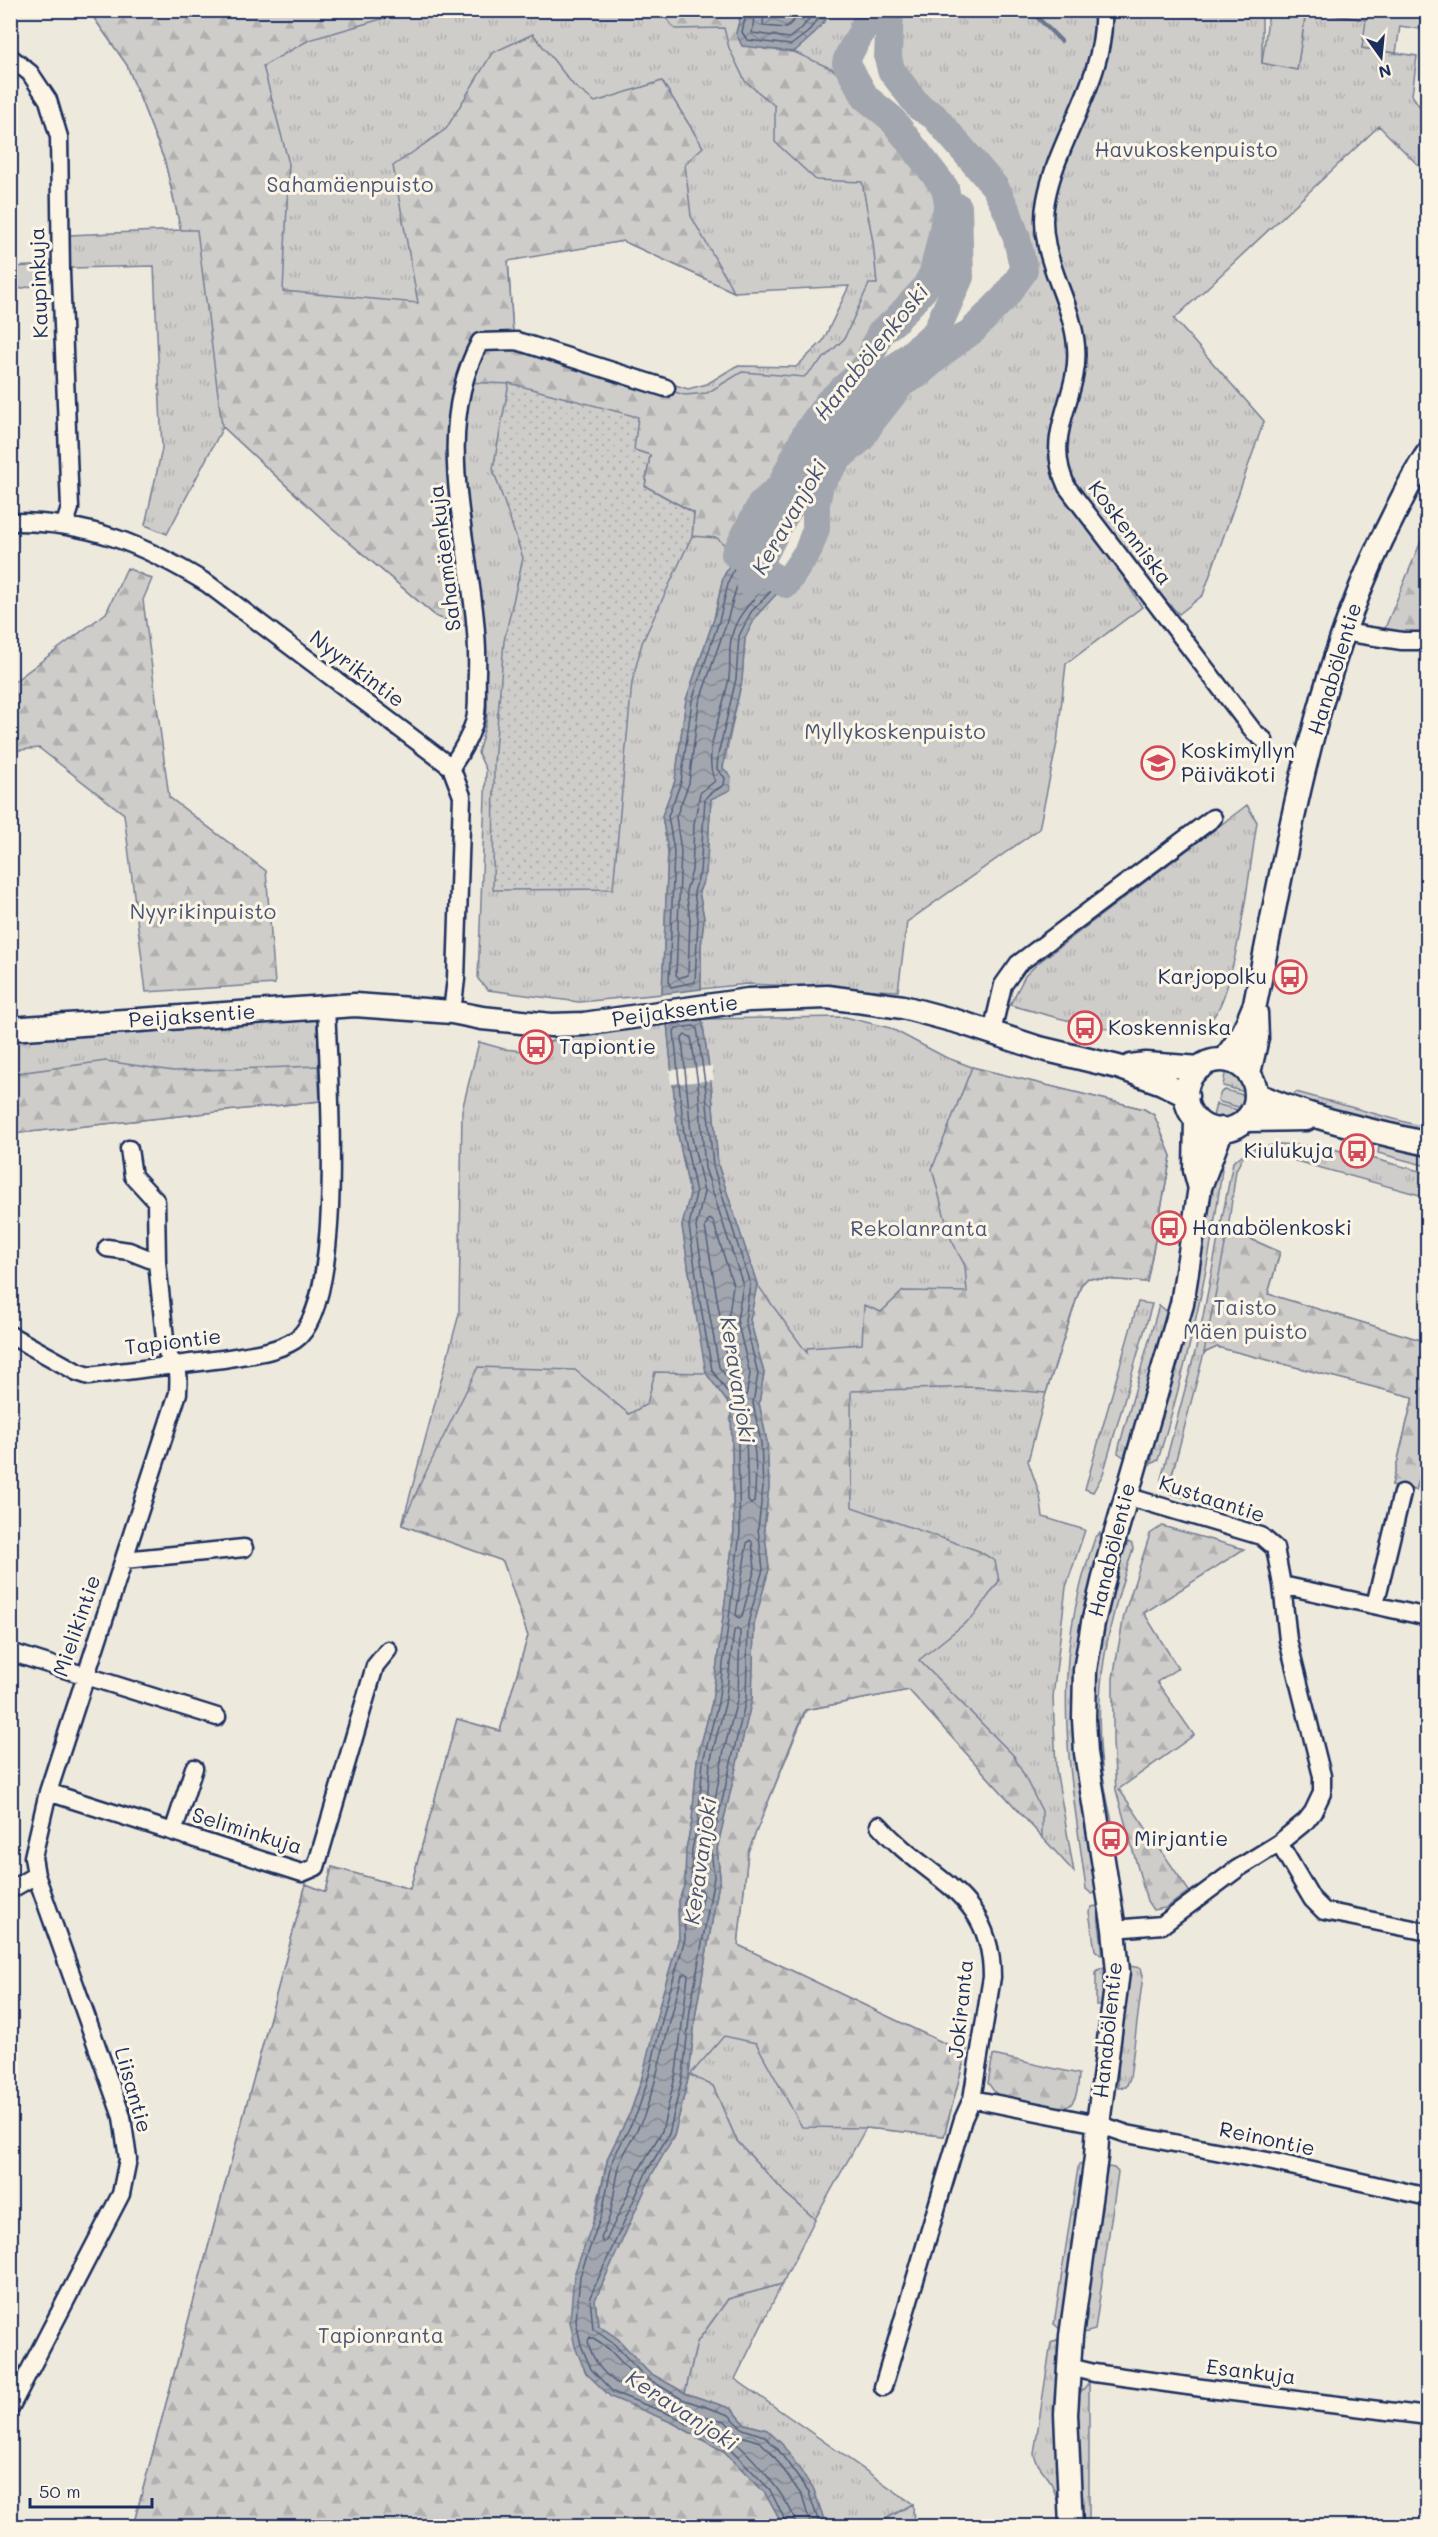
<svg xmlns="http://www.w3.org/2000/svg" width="1438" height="2537" font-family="Mali,sans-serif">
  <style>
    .grass { fill: url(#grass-tufts); stroke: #757e94; stroke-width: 1.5; fill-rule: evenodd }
    .forest { fill: url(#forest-firs); stroke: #757e94; stroke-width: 1.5 }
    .garden { fill: url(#garden-dots); stroke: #757e94; stroke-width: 1.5 }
    .pitch { fill: #cfcdca; stroke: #757e94; stroke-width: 1.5 }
    .water { fill: url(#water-waves); stroke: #6c778f; stroke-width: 1.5 }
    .pier { fill: #eee9dd }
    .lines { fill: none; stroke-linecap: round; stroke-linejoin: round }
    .shore { stroke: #515f7e; stroke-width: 1.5 }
    .stream { stroke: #6c778f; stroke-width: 4.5 }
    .river { stroke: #a2a7af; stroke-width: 28 }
    .street-casing { stroke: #1b2f5e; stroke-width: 21 }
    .secondary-casing { stroke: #1b2f5e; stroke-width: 27 }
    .street { stroke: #fcf5e5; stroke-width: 16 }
    .secondary { stroke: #fcf5e5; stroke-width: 22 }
    .labels { text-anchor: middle; stroke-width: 6; stroke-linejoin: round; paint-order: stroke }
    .park-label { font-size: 21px; fill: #485679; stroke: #fcf5e5 }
    .street-label { font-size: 21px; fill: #1b2f5e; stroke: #fcf5e5 }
    .poi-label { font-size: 21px; fill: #1b2f5e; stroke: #fcf5e5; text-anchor: start }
    .water-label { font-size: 22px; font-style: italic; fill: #445376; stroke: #fcf5e5 }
  </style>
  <defs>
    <pattern id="grass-tufts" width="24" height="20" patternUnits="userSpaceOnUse" patternTransform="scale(1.5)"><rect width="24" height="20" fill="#cfcdca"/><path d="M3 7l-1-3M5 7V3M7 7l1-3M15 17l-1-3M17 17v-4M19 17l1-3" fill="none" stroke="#b1b0b0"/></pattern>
    <pattern id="forest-firs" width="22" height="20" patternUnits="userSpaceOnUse" patternTransform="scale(1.5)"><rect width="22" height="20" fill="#cfcdca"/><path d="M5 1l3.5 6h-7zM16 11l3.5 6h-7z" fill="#b1b0b0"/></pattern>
    <pattern id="garden-dots" width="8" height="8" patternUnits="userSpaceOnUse" patternTransform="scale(1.5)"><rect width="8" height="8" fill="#cfcdca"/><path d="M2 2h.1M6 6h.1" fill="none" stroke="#b1b0b0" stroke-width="1.8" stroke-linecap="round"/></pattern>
    <pattern id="water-waves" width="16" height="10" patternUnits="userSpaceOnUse" patternTransform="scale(1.5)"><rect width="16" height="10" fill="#a2a7af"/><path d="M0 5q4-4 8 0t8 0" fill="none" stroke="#838892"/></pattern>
  </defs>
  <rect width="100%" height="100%" fill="#eee9dd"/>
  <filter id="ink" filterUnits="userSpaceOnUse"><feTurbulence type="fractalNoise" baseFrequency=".0167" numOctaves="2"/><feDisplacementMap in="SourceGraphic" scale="12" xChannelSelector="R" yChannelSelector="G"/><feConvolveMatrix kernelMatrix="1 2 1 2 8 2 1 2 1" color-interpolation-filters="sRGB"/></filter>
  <g filter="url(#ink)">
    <path class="grass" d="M89 11H742L736 33 830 15 831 11H866C868 33 850 44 846 63L866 98 891 118 945 188 948 203 942 234 933 273 924 289 895 321 880 333 869 361 860 373 828 402 806 433 780 487 761 504 723 578 714 619 686 700 675 781 662 816 668 851 662 994 579 1002 488 990 478 979 486 770 478 753 487 719 484 627 437 617 330 526 223 427 167 534 145 525 162 449 154 266 70 268 69 235 181 230 165 162 127 65ZM623 241 734 292 849 286 823 341 796 367 736 366 707 384 688 389 513 334 508 260Z
      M890 11H1262V63L1297 69 1306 11 1367 20 1362 48 1417 56 1412 95 1427 118V174L1379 126 1174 319 1264 421 1203 595 1179 614 1107 541 1072 495 1142 607 1066 664 1057 743 1039 829 907 922 898 991 747 984 701 989V946L704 918 699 892 706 873 711 799 723 768 742 680 745 638 756 616 797 570 808 551 816 529V505L820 484 839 458 861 439 872 421 902 383 917 375 946 350 972 331 1005 297 1024 271 1017 239 1008 213 995 187 934 116 919 107 891 70 888 57Z
      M51 265 52 281 11 291V267Z
      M1247 805 1257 822C1251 859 1235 1002 1210 1020 1167 1053 1059 1018 1010 1005L1025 976 1038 963Z
      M845 1017 890 1028 945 1057 972 1067 1144 1109 1154 1115 1171 1156 1147 1282 1088 1278 1081 1285 1046 1393 1028 1461 1040 1495 1043 1517 1085 1530 1066 1587 1053 1697 1056 1769 1074 1872 909 1690 806 1710 748 1851 738 1945 950 2046 967 2049 944 2136 866 2128 815 2219 785 2193 737 2141 713 2086 689 2075 752 1699 754 1624 757 1284 718 1165 711 1082 702 1019Z
      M317 1018 320 1101 11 1134V1039Z
      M667 1023 678 1135 690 1194 682 1226 694 1303 701 1336 731 1407 574 2275 783 2526H133L306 1884 326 1892 332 1867 410 1889 457 1719 500 1731 528 1636 503 1561 402 1525 459 1314 462 1110 479 1042 504 1049 541 1053 543 1043 583 1034Z
      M1227 1073C1237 1075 1242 1079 1246 1088L1245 1092 1223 1086 1225 1074Z
      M1225 1090 1247 1096 1242 1108 1220 1102 1218 1100 1221 1092Z
      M1296 1092 1427 1128V1135L1317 1107 1291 1097Z
      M1216 1104 1238 1110 1239 1112 1235 1117 1223 1120 1213 1116Z
      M1280 1144 1331 1148 1347 1153 1346 1158 1358 1161 1360 1155 1427 1173V1197L1256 1150 1243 1157 1236 1170 1228 1229 1280 1252 1268 1294 1427 1342V1466H1423L1416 1490 1392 1485 1413 1397 1217 1347 1204 1353 1169 1486 1244 1508 1242 1512 1237 1513 1169 1493 1163 1489 1161 1479 1199 1337 1233 1162 1250 1149Z
      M1379 1146 1405 1147 1427 1154V1166L1378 1153Z
      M1217 1163 1222 1169C1210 1268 1187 1365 1158 1460L1151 1464 1156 1434 1204 1245Z
      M1138 1302 1152 1304 1103 1474 1093 1492 1085 1489Z
      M1159 1305 1165 1310 1167 1316 1160 1348 1124 1457 1118 1453 1119 1447Z
      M1100 1533 1101 1541 1084 1618 1088 1825 1096 1893 1092 1894 1086 1889C1077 1818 1063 1746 1067 1674 1069 1628 1080 1581 1095 1538Z
      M1128 1542 1132 1544 1133 1549C1100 1645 1087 1724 1113 1825L1106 1827 1095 1767V1662L1115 1576Z
      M1097 1906 1103 1955H1101L1095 1950 1089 1912 1092 1907Z
      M1129 1966 1141 1968 1143 1975 1130 2078 1126 2087 1118 2088 1119 2039Z
      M1104 1967V2005H1096V1971Z
      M1083 2163C1080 2219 1070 2274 1060 2329L1054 2324 1078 2168 1079 2164Z
      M1108 2167 1114 2168 1118 2172 1095 2330 1084 2333 1096 2216Z
      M782 2284 735 2379 913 2504 873 2526H826L814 2490 767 2430 745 2424 732 2409 685 2393 697 2342 728 2299Z
      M1058 2339 1056 2381 1063 2511H1060C1057 2500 1055 2489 1049 2479 1043 2470 1036 2465 1034 2454L1051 2343Z
      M1089 2383V2526H1081L1075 2422 1077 2396Z"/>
    <path class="forest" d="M89 11H409L309 40 263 66 289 164 283 291 418 303 393 166 446 129 492 53 533 34 574 86 595 102 662 81 703 147 685 164 691 216 734 292 623 241 508 261 513 334 474 339 456 382 448 441 469 627 437 617 330 526 222 426 197 230H181L165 162 127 65Z
      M667 11H742L736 33 764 49 794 52 832 69 891 118 945 188 948 203 933 273 924 289 895 321 880 333 869 361 860 373 828 402 806 433 780 487 761 504 735 554 717 538 692 536 694 513 645 486 650 455 634 450 511 384 463 382 483 347 512 345 685 395 707 393 742 372 804 377 844 339 869 284H877L873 242 862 182 816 180 775 142V106L745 81 729 48 724 28 675 29 666 18Z
      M1427 527V633H1383Z
      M127 568 152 579 143 600 169 797 266 871 275 984 146 992 124 814 39 748 11 751V684L106 613Z
      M106 1061 173 1071 318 1066 320 1101 11 1134V1074Z
      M972 1067 1144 1109 1154 1115 1171 1156 1147 1282 1088 1278 1081 1285 1046 1393 976 1387 851 1391 852 1507 979 1551 995 1561 999 1581 974 1616 919 1660 1014 1756 1042 1811V1837L909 1690 805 1710 748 1852 738 1945 950 2046 967 2049 944 2136 866 2128 802 2127 756 2043 724 2036 690 2075 713 2086 737 2141 785 2193 815 2219 782 2284 728 2299 697 2342 685 2393 648 2372 618 2339 598 2325 595 2300 651 2176 674 2136 689 2075 696 2011 720 1877 717 1849 752 1699 754 1624 769 1569 764 1528 769 1487 767 1442 759 1403 764 1373 750 1320 757 1284 807 1353V1348L862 1344 864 1305 881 1312 903 1291 967 1292 965 1266 950 1237 932 1169Z
      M1228 1229 1280 1252 1268 1294 1427 1342V1466H1423L1416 1490 1392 1485 1413 1397 1217 1347 1204 1353Z
      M478 1367 575 1370 629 1414 647 1404 655 1372 706 1373 731 1407 734 1532 712 1702 697 1760 692 1821 686 1849 685 1884 678 1902 679 1938 660 2003 649 2056 631 2111 608 2157 570 2321 643 2409 673 2423 725 2452 765 2493 783 2526H133L306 1884 326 1892 332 1867 410 1889 457 1719 500 1731 528 1636 503 1561 402 1525 421 1482Z
      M1162 1526 1244 1549 1144 1613 1178 1668 1157 1682 1194 1735 1119 1789 1189 1891 1166 1908 1153 1910 1147 1901 1116 1790 1113 1743V1678L1124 1615 1150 1534Z
      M993 2055 1079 2074C1078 2085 1078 2097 1070 2105 1062 2112 1006 2101 997 2094 994 2092 991 2087 988 2083Z
      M913 2504 914 2526H873Z"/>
    <path class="garden" d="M509 383 638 417 634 450 650 455 645 486 694 513 692 536 642 643 632 682 613 889 493 890 494 763 504 641 523 558 493 469Z"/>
    <path class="pitch" d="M1269 11H1306L1297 70 1262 63Z
      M1308 11 1422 10V11L1419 29 1400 26 1396 53 1362 48 1366 20Z"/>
    <path class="water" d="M742 11V10L831 11 830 15 811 37 794 52 742 46 736 33Z
      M735 554 786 584 756 616 745 638 742 680 724 756 723 768 731 776 730 790 711 799 706 873 699 892 704 918 701 946V989L662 994 668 851 662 816 675 781 686 700 714 619 723 578Z
      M702 1019 711 1082 718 1165 757 1284 750 1320 764 1373 759 1403 767 1442 769 1487 764 1528 769 1569 754 1624 752 1699 717 1849 720 1877 696 2011 689 2075 674 2136 651 2176 595 2300 598 2325 618 2339 648 2372 685 2393 732 2409 745 2424 767 2430 782 2444 814 2490 826 2526H783L765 2493 725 2452 673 2423 611 2397 586 2373 575 2347 570 2321 574 2275 597 2211 608 2157 631 2111 641 2082 660 2003 679 1938 678 1901 685 1884 686 1849 692 1821 697 1760 712 1702 734 1532 731 1407 706 1373 694 1303 682 1226 690 1194 678 1135 667 1023Z"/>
    <path class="pier" d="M712 1066 714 1080 671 1084 669 1070Z"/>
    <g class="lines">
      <path class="shore" d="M747 10 742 32 747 40 791 45 807 33 825 10
        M755 10 752 33 789 38 802 28 816 10
        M764 10 763 26 786 28 804 10
        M740 564 773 583 775 587 751 612 739 636 736 679 718 755 717 769 725 778 724 785 709 794 705 799 700 872 694 892 698 919 695 982 671 987 669 984 674 851 668 816 681 782 692 701 719 621 729 580 736 565Z
        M743 575 763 588C751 603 737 615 732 635 728 648 731 663 729 677 725 708 701 752 715 781L700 793 694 824 692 871 686 891 690 919 688 975 679 978 676 975 681 851 676 817 689 783 699 703 726 624 740 575Z
        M685 1035 691 1037 698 1084 705 1168 743 1285 737 1320 750 1374 746 1397 744 1399 719 1367 707 1300 696 1227 704 1192 691 1133 682 1038Z
        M709 1219 713 1221 733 1285 728 1322 741 1373 738 1376 728 1364 705 1227Z
        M749 1433C758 1445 756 1486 754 1502L751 1504 748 1501 746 1436Z
        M750 1540 752 1542 755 1568 742 1616 739 1618 736 1615 747 1543Z
        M737 1628 740 1631 738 1697 724 1750 712 1817 708 1821 706 1818 710 1762 725 1704 734 1631Z
        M701 1889 703 1892 698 1918 694 1921C688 1911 693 1900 697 1890Z
        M686 1973 688 1976 676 2073 662 2131 639 2170 606 2241 603 2243 601 2239 610 2215 620 2162 644 2116 654 2085 682 1975Z
        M590 2337 609 2349 640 2382 667 2399V2403L664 2404C634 2390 607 2387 592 2354 590 2347 586 2342 590 2337Z
        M788 2526 770 2490 729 2447 676 2417 613 2392 591 2369 581 2345 576 2321 580 2276 602 2213 613 2159 637 2113 647 2083 666 2004 685 1939 684 1903 691 1885 692 1850 698 1822 703 1761 718 1703 740 1533 737 1406 712 1370 700 1302 689 1226 696 1193 684 1134 674 1031 676 1028 694 1026 697 1028 705 1083 713 1166 750 1284 745 1321 758 1374 753 1403 761 1443 763 1487 758 1529 763 1569 748 1623 746 1699 711 1848 714 1877 690 2010 683 2074 669 2134 646 2173 590 2297 593 2329 614 2344 645 2377 682 2399 729 2415 743 2429 764 2436 777 2448 809 2493 820 2526
        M796 2526C794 2504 751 2454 732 2440 720 2432 705 2425 691 2417V2413L725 2421 738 2435 760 2442 771 2452 802 2496 811 2526"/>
      <path class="stream" d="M1030 10 1061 41"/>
      <path class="river" d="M866 10C868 33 850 44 846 63L866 98 891 118 945 188 948 203 942 234 933 273 924 289 895 321 880 333 869 361 860 373 828 402 806 433 780 487 761 504 735 554 786 584 808 551 816 529V505L820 484 839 458 861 439 872 421 902 383 917 375 946 350 972 331 1005 297 1024 271 1017 239 1008 213 995 187 934 116 919 107 891 70 888 57 890 10
        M750 583 781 521 862 397 936 332 960 277 958 207"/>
      <defs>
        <path id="street" d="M1103 10C1107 79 1058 135 1046 200 1035 255 1072 296 1076 346 1081 397 1041 433 1067 487L1254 732 1264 740
          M10 57 30 73 48 100 59 137 61 272 70 508 65 524
          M10 522C88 521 143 544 208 584L451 767 462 796 456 979 452 1012
          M1343 632 1402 641H1428
          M451 767C461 753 469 739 474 723 479 709 476 689 477 673 481 565 425 444 480 342L517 341 666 388
          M992 1032 1003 985 1018 964 1213 818
          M107 1248 129 1251 157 1262
          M10 1335 77 1372 89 1376C135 1369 182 1365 229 1358 251 1354 276 1352 295 1340 347 1306 328 1068 326 1006
          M1126 1496 1261 1536 1275 1548 1282 1585 1428 1617
          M124 1560 244 1548
          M1375 1605 1402 1493
          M10 1652 217 1717
          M48 1792 302 1873 316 1867 375 1666 388 1650
          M879 1825C927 1881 992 1890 992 1977L972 2099 1098 2124 1127 2134 1273 2162 1428 2197
          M173 1832 194 1768
          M1279 1843 1312 1899 1324 1911 1428 1932
          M10 1890 36 1875 33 1857 48 1792 178 1393C178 1385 180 1374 176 1367 171 1359 168 1359 166 1348L157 1262 156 1201 133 1176 129 1149
          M1114 1929 1162 1925 1237 1869 1279 1843 1306 1821 1313 1812 1322 1793V1776L1288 1640 1282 1585
          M1069 2367 1094 2373 1224 2391 1428 2416
          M883 2387 963 2119 972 2099
          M10 2408 121 2194 128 2159 122 2117 36 1875"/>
        <path id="secondary" d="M10 1029 355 1005 452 1012 482 1018 551 1025 584 1024 748 1000 827 997 903 1007 959 1022 1039 1048 1118 1067 1162 1083 1187 1096
          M1224 1060 1242 1035 1255 1004C1289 839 1315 668 1393 517 1404 495 1414 473 1428 453
          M1186 1095a35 35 0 1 1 70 0a35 35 0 1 1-70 0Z
          M1131 1066 1146 1064 1200 1068
          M1249 1073 1257 1038 1256 1013
          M1256 1094C1310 1119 1370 1130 1428 1144
          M1196 1119 1195 1170 1199 1185
          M1245 1120 1306 1119
          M1071 2526 1066 2414 1071 2336 1096 2157 1098 2124 1118 1972 1114 1929 1086 1753 1084 1719 1085 1670 1093 1623 1110 1553 1182 1304 1200 1187 1222 1129"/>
      </defs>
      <use href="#street" class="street-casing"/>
      <use href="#secondary" class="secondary-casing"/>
      <use href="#street" class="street"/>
      <use href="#secondary" class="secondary"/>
    </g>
  </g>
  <defs>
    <symbol id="school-ring" viewBox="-11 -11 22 22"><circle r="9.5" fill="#fcf5e5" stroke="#d1495b" stroke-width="1.5"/><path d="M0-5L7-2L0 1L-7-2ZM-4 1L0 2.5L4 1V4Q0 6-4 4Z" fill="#d1495b"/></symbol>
    <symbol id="bus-ring" viewBox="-11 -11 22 22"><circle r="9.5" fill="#fcf5e5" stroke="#d1495b" stroke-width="1.5"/><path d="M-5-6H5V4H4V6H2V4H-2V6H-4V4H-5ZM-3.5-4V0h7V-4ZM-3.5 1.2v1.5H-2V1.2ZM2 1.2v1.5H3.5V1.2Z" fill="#d1495b"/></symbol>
  </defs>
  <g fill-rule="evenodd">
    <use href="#school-ring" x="1139" y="744" width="38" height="38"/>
    <use href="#bus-ring" x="1271" y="958" width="38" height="38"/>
    <use href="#bus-ring" x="1066" y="1009" width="38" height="38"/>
    <use href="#bus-ring" x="517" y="1028" width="38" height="38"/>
    <use href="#bus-ring" x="1338" y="1132" width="38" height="38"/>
    <use href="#bus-ring" x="1150" y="1209" width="38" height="38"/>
    <use href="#bus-ring" x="1092" y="1820" width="38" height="38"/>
  </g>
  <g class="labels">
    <g class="park-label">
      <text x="1186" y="157">Havukoskenpuisto</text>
      <text x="350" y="192">Sahamäenpuisto</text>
      <text x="895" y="739">Myllykoskenpuisto</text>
      <text x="203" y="919">Nyyrikinpuisto</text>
      <text x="919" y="1236">Rekolanranta</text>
      <text x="1245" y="1315">Taisto<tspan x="1245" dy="24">Mäen puisto</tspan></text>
      <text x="381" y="2343">Tapionranta</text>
    </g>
    <g class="street-label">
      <text transform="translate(39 283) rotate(-92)" y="7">Kaupinkuja</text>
      <text transform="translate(1130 533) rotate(53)" y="7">Koskenniska</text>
      <text transform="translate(445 558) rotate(-97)" y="7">Sahamäenkuja</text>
      <text transform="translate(357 669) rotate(37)" y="7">Nyyrikintie</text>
      <text transform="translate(1335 669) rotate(-73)" y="7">Hanabölentie</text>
      <text transform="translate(675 1011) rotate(-8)" y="7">Peijaksentie</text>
      <text transform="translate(192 1016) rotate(-4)" y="7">Peijaksentie</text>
      <text transform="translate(173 1342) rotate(-7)" y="7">Tapiontie</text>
      <text transform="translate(1212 1499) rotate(18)" y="7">Kustaantie</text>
      <text transform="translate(1112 1550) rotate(-76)" y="7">Hanabölentie</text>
      <text transform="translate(77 1626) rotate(-71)" y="7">Mielikintie</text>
      <text transform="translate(247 1831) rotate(17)" y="7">Seliminkuja</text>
      <text transform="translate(961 2009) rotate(-84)" y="7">Jokiranta</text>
      <text transform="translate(1108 2030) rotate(-84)" y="7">Hanabölentie</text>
      <text transform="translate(133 2090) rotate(74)" y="7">Liisantie</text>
      <text transform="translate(1267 2139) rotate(12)" y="7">Reinontie</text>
      <text transform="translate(1251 2372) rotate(7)" y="7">Esankuja</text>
    </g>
    <g class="poi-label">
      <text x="1181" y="758">Koskimyllyn<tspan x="1181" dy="24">Päiväkoti</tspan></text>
      <text x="1267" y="984" text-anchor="end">Karjopolku</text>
      <text x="1108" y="1035">Koskenniska</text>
      <text x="559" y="1054">Tapiontie</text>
      <text x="1334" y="1158" text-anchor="end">Kiulukuja</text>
      <text x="1192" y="1235">Hanabölenkoski</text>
      <text x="1134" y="1846">Mirjantie</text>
    </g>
    <g class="water-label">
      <text transform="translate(871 352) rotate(-51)" y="8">Hanabölenkoski</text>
      <text transform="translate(789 517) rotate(-60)" y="8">Keravanjoki</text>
      <text transform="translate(738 1380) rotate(81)" y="8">Keravanjoki</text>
      <text transform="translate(700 1861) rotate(-82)" y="8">Keravanjoki</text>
      <text transform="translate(682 2410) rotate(33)" y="8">Keravanjoki</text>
    </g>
  </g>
  <rect width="1438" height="2537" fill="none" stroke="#fcf5e5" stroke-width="36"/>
  <rect x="18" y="18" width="1402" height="2501" fill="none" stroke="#1b2f5e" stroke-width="2" filter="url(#ink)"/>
  <g transform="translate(1381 57) rotate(165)" stroke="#fcf5e5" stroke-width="4.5" paint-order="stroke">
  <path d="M0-4.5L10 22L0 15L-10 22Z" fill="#1b2f5e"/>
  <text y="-9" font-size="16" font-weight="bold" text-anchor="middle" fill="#1b2f5e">N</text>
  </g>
  <path d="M30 2498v9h122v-9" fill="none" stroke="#1b2f5e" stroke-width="3"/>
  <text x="39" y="2498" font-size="18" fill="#1b2f5e" stroke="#fcf5e5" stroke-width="4.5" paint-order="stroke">50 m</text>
</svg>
